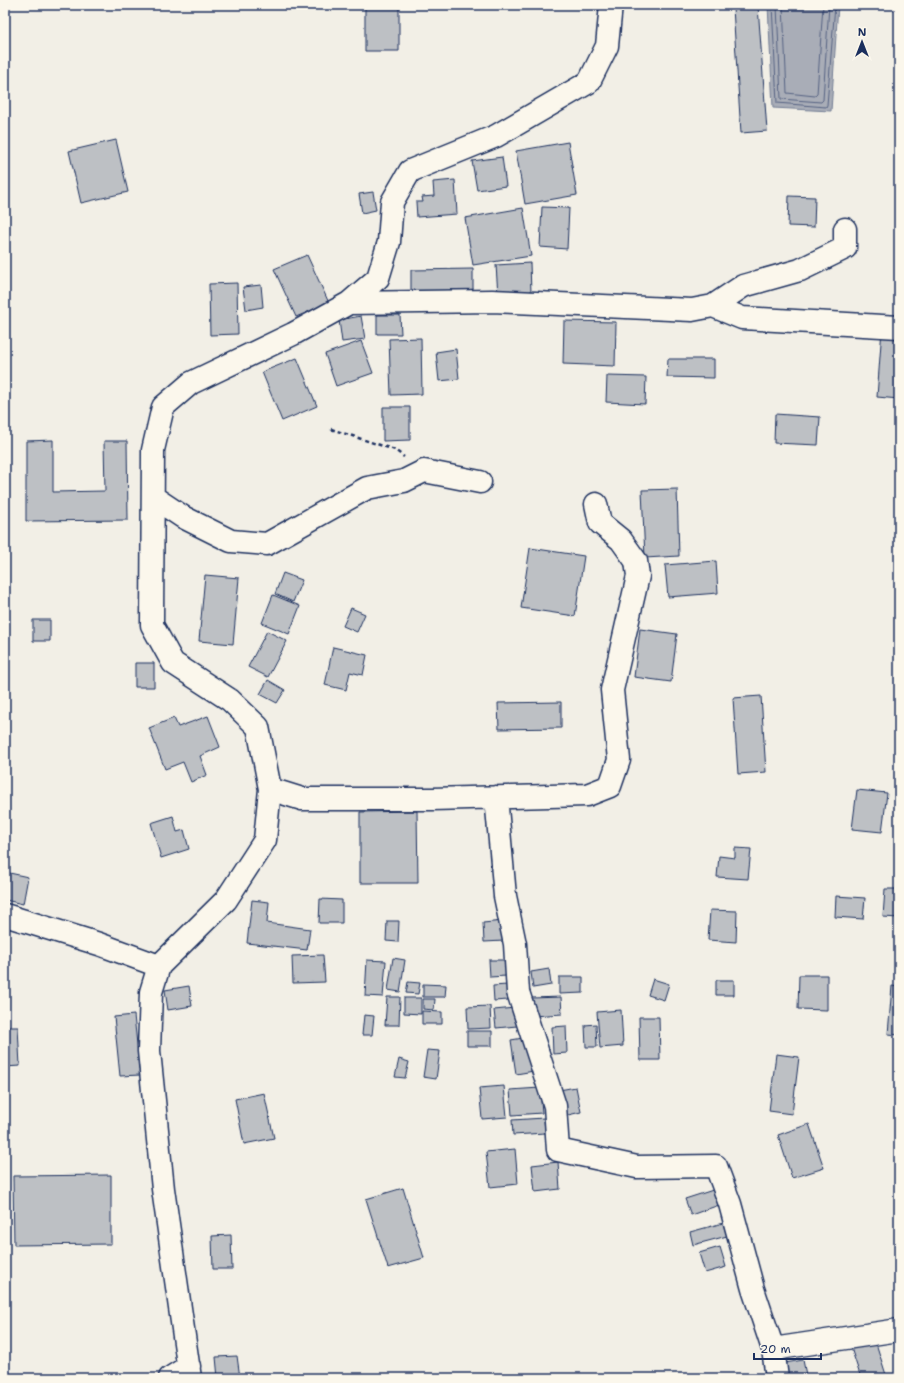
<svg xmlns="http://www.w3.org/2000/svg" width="904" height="1383" font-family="'Shantell Sans',sans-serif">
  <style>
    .water { fill: #a9adb7; stroke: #707b93 }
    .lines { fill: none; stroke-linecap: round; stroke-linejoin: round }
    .shore { stroke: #546182; stroke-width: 1 }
    .building { fill: #bdc0c4; stroke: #1b2f5e }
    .minor-casing { stroke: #1b2f5e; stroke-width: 25 }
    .path { stroke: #1b2f5e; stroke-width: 2.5; stroke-dasharray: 4 3; stroke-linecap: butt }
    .minor { stroke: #fbf7ec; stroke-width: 22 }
  </style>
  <rect width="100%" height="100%" fill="#f2efe6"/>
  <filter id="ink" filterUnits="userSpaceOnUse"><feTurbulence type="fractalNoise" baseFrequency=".025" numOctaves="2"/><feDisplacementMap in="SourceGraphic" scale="8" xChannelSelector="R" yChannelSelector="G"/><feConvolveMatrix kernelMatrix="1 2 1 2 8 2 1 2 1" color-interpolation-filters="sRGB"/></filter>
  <g filter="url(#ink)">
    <path class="water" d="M768 5H838L831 111 773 108Z"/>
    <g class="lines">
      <path class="shore" d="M772 5 777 103 826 107 827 105 835 5
        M777 5 781 99 821 102 823 100 829 5
        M783 5 787 93 815 96 817 94 823 5"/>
    </g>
    <path class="building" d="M365 5H399V51H365Z
      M758 6 767 131 741 133 733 8Z
      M116 140 128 192 81 203 69 151Z
      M568 142 577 195 525 204 516 151Z
      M502 157 506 186 477 190 472 161Z
      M455 180 457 214 417 217 416 202H423L422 197 434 196 433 182Z
      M373 192 376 210 362 213 359 194Z
      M789 196 815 197 814 227 788 226Z
      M542 207 569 208 567 249 540 247Z
      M523 208 531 256 473 265 465 218Z
      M307 255 329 303 296 317 274 269Z
      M530 263 531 293 498 295 496 265Z
      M473 269V297L411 298V270Z
      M237 283 238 334 210 335 209 284Z
      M261 285 263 307 246 310 243 287Z
      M377 315H400L401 334H377Z
      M361 316 365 339 342 342 339 320Z
      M564 321 616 322 615 366 563 364Z
      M882 329 899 330V399L877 397Z
      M421 338 422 394 391 395 389 339Z
      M361 341 373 373 336 386 325 354Z
      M456 349 459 379 439 381 436 352Z
      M297 358 317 406 282 421 262 372Z
      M668 359H714V378L667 377Z
      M607 376 646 377 645 404 606 402Z
      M383 407H410V440L383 441Z
      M775 414 820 417 818 445 774 443Z
      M53 440V492L105 491 104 441H127L128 520 26 521V441Z
      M677 489 679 556 645 558 642 490Z
      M530 548 584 556 575 616 521 608Z
      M716 561 718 593 668 597 665 565Z
      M283 573 302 580 293 602 275 594Z
      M205 575 239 578 233 644 199 641Z
      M273 595 300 606 289 634 262 623Z
      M351 608 365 614 357 632 343 626Z
      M33 620H50V641H33Z
      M640 629 677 634 671 682 634 677Z
      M267 631 287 641 268 677 248 667Z
      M333 647 367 655 363 675 350 672 346 690 325 685Z
      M135 663H154V687H135Z
      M268 680 285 690 277 703 260 694Z
      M761 696 766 772 738 774 733 698Z
      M561 702V728L499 729 498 703Z
      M208 716 220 747 200 756 207 775 191 782 183 762 165 769 149 728 174 718 178 727Z
      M857 790 887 793 882 832 852 829Z
      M417 811 418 883H360V812Z
      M173 816 177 832 184 830 189 849 161 858 151 823Z
      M735 848 751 849 748 879 717 877 719 856 735 858Z
      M5 872 28 877 23 904 5 900Z
      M885 889H899V918L883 917Z
      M836 896 865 898 863 919 835 917Z
      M320 899 342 900V923H319Z
      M252 900 269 902 267 923 310 929 307 950 247 943Z
      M710 910 737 911 736 942 708 940Z
      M387 921H399L398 942 386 941Z
      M503 921 504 941 484 942 483 923Z
      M323 955 325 982 293 983 292 956Z
      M393 958 405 960 400 992 388 990Z
      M367 960 386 961 383 997 365 996Z
      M489 960H505L506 976 490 977Z
      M549 969 551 985 533 988 531 972Z
      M799 975H827V1010L798 1009Z
      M559 977H583V993L559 994Z
      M653 979 669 984 664 1000 648 995Z
      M716 980H734V995H716Z
      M408 982 420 983 418 994 406 993Z
      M423 984 446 985 445 997H423Z
      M507 985 508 1000 494 1001 493 986Z
      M189 986 192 1006 168 1010 165 990Z
      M892 986 899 987V1035L888 1034Z
      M387 997H400L399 1025H385Z
      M561 997 562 1014 533 1016 532 998Z
      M404 998H421V1014L404 1013Z
      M423 999H435L434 1010 423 1009Z
      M490 1006 491 1028 468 1029 467 1007Z
      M515 1008 517 1026 496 1028 494 1010Z
      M621 1010 623 1046 600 1048 597 1012Z
      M422 1011 442 1012V1024H422Z
      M134 1015 140 1075 120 1076 114 1017Z
      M364 1015 374 1016 372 1035H362Z
      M639 1017H659L660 1060H640Z
      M596 1024 597 1047H586L585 1025Z
      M566 1026 567 1053 553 1054 552 1027Z
      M5 1027H18L20 1066 5 1067Z
      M467 1031H492V1046H467Z
      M529 1037 534 1071 516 1074 511 1040Z
      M427 1050 440 1051 436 1079 423 1077Z
      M776 1054 799 1057 792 1114 769 1111Z
      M399 1059 409 1062 405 1078 395 1077Z
      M504 1086 507 1117 482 1119 479 1088Z
      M576 1087 581 1112 564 1116 559 1090Z
      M540 1088 542 1113 512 1115 510 1090Z
      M264 1093 274 1138 244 1144 235 1099Z
      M544 1118 545 1133 513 1135 512 1120Z
      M809 1124 824 1168 792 1178 778 1135Z
      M515 1149 518 1184 490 1187 486 1152Z
      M558 1162 560 1189 535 1192 532 1165Z
      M111 1175V1244L14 1245 13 1176Z
      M403 1188 424 1258 388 1268 366 1199Z
      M713 1190 719 1205 691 1215 685 1199Z
      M723 1223 727 1236 693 1245 690 1232Z
      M231 1235 232 1269H213L212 1236Z
      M720 1247 726 1267 705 1273 699 1253Z
      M874 1337 887 1378H861L850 1345Z
      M237 1356 240 1378H218L216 1357Z
      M803 1360 806 1375 781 1378 778 1364Z"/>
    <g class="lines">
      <defs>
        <path id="minor" d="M349 303 492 301 692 310 713 306 743 286 800 270 845 248V229
          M713 306 742 318 899 327
          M153 497 183 517 231 541 267 544 367 488 404 481 424 471 480 482
          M270 789 302 799H432L587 795 610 786 619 760 612 690 638 576 636 561 621 540 600 523 596 504
          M496 797 505 896 515 944 518 992 555 1106 558 1150 637 1167 716 1166 730 1204 753 1289 773 1349 777 1378
          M5 915 99 944 159 966
          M773 1349 899 1330
          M170 1378 189 1366
          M190 1378 163 1189 149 1051 151 992 159 966 226 900 265 840 270 789 258 727 230 700 173 663 152 625 153 450 163 407 191 383 293 334 349 303 378 278 389 242 392 202 410 171 496 136 589 82 607 46 611 5"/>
      </defs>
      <use href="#minor" class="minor-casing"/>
      <path class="path" d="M331 429 395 450 404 457"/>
      <use href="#minor" class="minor"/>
    </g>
  </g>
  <rect width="904" height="1383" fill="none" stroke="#fbf7ec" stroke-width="20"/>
  <rect x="10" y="10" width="884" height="1363" fill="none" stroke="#1b2f5e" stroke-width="1.5" filter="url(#ink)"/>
  <g transform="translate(862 42)" stroke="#fbf7ec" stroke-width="3" paint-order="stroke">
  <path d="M0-3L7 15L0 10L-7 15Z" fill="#1b2f5e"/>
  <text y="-6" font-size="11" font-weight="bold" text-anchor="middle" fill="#1b2f5e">N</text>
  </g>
  <path d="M754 1353v6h67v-6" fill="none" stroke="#1b2f5e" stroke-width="2"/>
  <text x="760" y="1353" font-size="12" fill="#1b2f5e" stroke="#fbf7ec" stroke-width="3" paint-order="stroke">20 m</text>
</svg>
